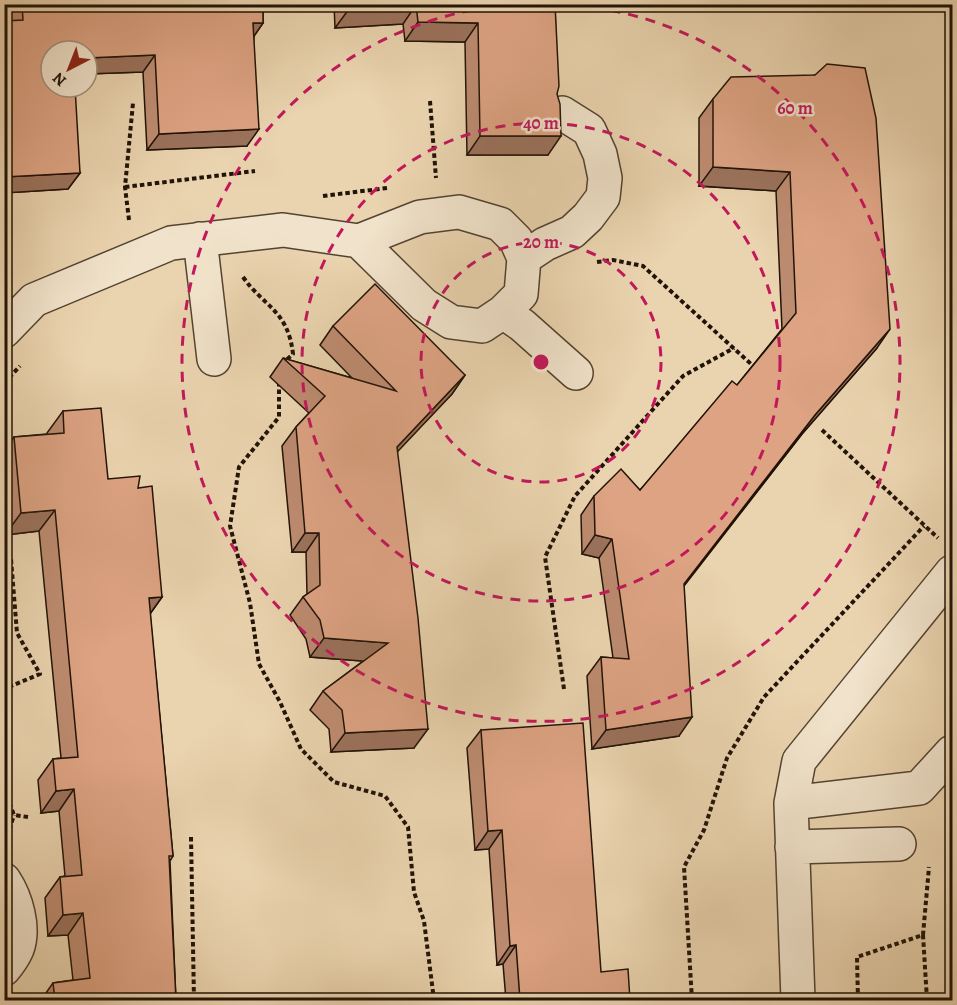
<svg xmlns="http://www.w3.org/2000/svg" width="957" height="1005" font-family="Alegreya,serif">
  <style>
    .lines { fill: none; stroke-linecap: round; stroke-linejoin: round }
    .minor-casing { stroke: #534331; stroke-width: 36 }
    .path { stroke: #211307; stroke-width: 4; stroke-dasharray: 4.5 3; stroke-linecap: butt }
    .minor { stroke: #f1e3cb; stroke-width: 33 }
    .wall { fill: #be8c71; stroke: #211307; stroke-width: 1.5 }
    .shaded-wall { fill: #9b725c; stroke: #211307; stroke-width: 1.5 }
    .building { fill: #dda383; stroke: #211307; stroke-width: 1.5 }
    .ring { fill: none; stroke: #c2185b; stroke-width: 3; stroke-dasharray: 10 8 }
    .centre { fill: #c2185b; stroke: #f1e3cb; stroke-width: 3 }
    .ring-label { font-size: 18px; text-anchor: middle; font-weight: bold; fill: #c2185b; stroke: #f1e3cb; stroke-width: 5; stroke-linejoin: round; paint-order: stroke }
  </style>
  <rect width="100%" height="100%" fill="#ead4af"/>
  <filter id="stains"><feTurbulence type="fractalNoise" baseFrequency=".00333" numOctaves="4"/><feColorMatrix values="0 0 0 0 .2 0 0 0 0 .09 0 0 0 0 .02 0 0 0 .5 -.17"/></filter>
  <radialGradient id="worn" r=".72"><stop offset=".6" stop-color="#630" stop-opacity="0"/><stop offset="1" stop-color="#630" stop-opacity=".3"/></radialGradient>
  <g class="lines">
    <defs>
      <path id="minor" d="M200 239 214 359
        M524 258 545 244 572 232 588 217 603 197 605 178 600 154 589 130 562 113
        M503 312 522 325 576 373
        M4 331 34 300 171 243 283 230 359 241 420 217 459 212 500 224 516 240 524 258 521 294 503 312 482 326 451 322 424 305 359 241
        M791 803 919 788 952 752
        M792 847 899 844
        M4 880C16 898 25 928 17 949 14 956 9 963 4 969
        M798 1000 791 803 799 761 952 572"/>
    </defs>
    <use href="#minor" class="minor-casing"/>
    <path class="path" d="M430 101 436 178
      M125 187 255 171
      M323 196 387 188
      M129 220 125 187 133 103
      M597 262 613 260 643 266 751 364
      M243 277C264 307 288 310 293 354L284 362
      M279 382V417L239 467 230 526 250 603 259 664 280 702 301 749 334 782 385 796 408 827 414 892 424 921 434 1000
      M4 383 20 366
      M822 430 938 538
      M4 559H11L17 633 40 674 4 689
      M564 689 545 557 575 496 683 376 734 348
      M4 789 14 815 28 817
      M191 837 194 1000
      M5 844 14 815
      M923 935 927 1000
      M692 1000 684 867 704 830 727 758 764 697 924 526
      M858 1000 857 957 923 935 929 867"/>
    <use href="#minor" class="minor"/>
  </g>
  <path class="wall" d="M10 4H263V23L254 36 247 146 147 150 143 72 87 74V51H51L80 173 68 189 4 193V21H11Z
    M334 4H555L557 94 548 155H467L465 42 405 41 403 24 335 28Z
    M815 75 877 348 802 434 684 586 679 736 592 749 587 676 601 657 613 658 599 558 582 554 581 515 594 496 640 490 737 385 782 329 776 191 699 186V118L713 99Z
    M333 326 465 375 452 394 397 451 414 748 331 752 329 729 310 710 323 691 363 661 310 657 306 639 290 615 303 597 307 594 306 552H292L282 446 296 427 309 413 270 377 283 358 352 378 320 345Z
    M63 411 108 479 138 488 162 597 150 614 173 856 170 861 176 1000H41L53 983 73 980 68 935 48 936 45 898 60 877 65 876 59 811 41 813 38 780 53 759 61 758 39 531 5 535 4 525V450L14 437 47 434V433Z
    M481 730 601 972 630 1000H506L503 964 497 965 489 849 475 850 467 748Z"/>
  <path class="shaded-wall" d="M416 5 403 24 335 28 349 9Z
    M418 22 478 23 465 42 405 41Z
    M253 23H263L252 39Z
    M155 55 143 72 87 74V58Z
    M259 129 247 146 147 150 159 134Z
    M480 136H561L548 155H467Z
    M713 167 790 172 776 191 699 186Z
    M80 173 68 189 4 193V177Z
    M890 329 877 348 802 434 670 603 684 584 815 415Z
    M465 375 452 394 384 466 397 447Z
    M55 510 39 531 5 535 21 513Z
    M305 533H319L306 552H292Z
    M595 535 612 539 599 558 582 554Z
    M162 597 147 618 149 598Z
    M324 638 388 643 375 662 310 657Z
    M692 717 679 736 592 749 606 730Z
    M428 729 414 748 331 752 345 733Z
    M74 789 59 811 41 813 56 791Z
    M502 830 489 849 475 850 488 831Z
    M83 913 68 935 48 936 63 915Z
    M516 945 503 964 497 965 510 946Z"/>
  <path class="building" d="M22 4H263V23H253L259 129 159 134 155 55 87 58V51H51V87H75L80 173 4 177V21L23 20Z
    M348 4H555L559 86 557 94 560 104 561 136H480L478 23 418 22 416 5 349 9Z
    M827 64 865 68 876 118 890 329 815 415 684 584 692 717 606 730 601 657 629 659 612 539 595 535 594 496 621 469 640 490 732 381 737 385 796 313 790 172 713 167V99L731 77 815 75Z
    M375 284 465 375 397 447 418 618 428 729 345 733 342 710 323 691 388 643 324 638 320 620 303 597 320 585 319 533H305L296 427 325 396 283 358 396 391 333 326Z
    M101 408 108 479 140 476 138 488 152 486 162 597 149 598 173 856H169L176 1000H55L53 983 90 978 83 913 63 915 60 877 82 875 74 789 56 791 53 759 78 757 55 510 21 513 14 437 64 433 63 411Z
    M583 723 601 972 628 969 630 1000H520L516 945 510 946 502 830 488 831 481 730Z"/>
  <g class="ring">
    <circle cx="541" cy="362" r="120"/>
    <circle cx="541" cy="362" r="239"/>
    <path d="M575 5A359 359 0 1 1 507 5"/>
  </g>
  <circle cx="541" cy="362" r="9" class="centre"/>
  <g class="ring-label">
    <text x="795" y="114">60 m</text>
    <text x="541" y="129">40 m</text>
    <text x="541" y="248">20 m</text>
  </g>
  <rect width="957" height="1005" fill="none" stroke="#ead4af" stroke-width="24"/>
  <rect x="6" y="6" width="945" height="993" fill="none" stroke="#211307" stroke-width="3"/>
  <rect x="12" y="12" width="933" height="981" fill="none" stroke="#211307" stroke-width="1.5"/>
  <g transform="translate(69 69) rotate(222)"><circle r="28" fill="#f1e3cb" stroke="#9e907d" stroke-width="1.5"/>
  <path d="M0-4.5L10 22L0 15L-10 22Z" fill="#8f2418"/>
  <text y="-9" font-size="16" font-weight="bold" text-anchor="middle" fill="#211307">N</text>
  </g>
  <rect width="100%" height="100%" filter="url(#stains)"/>
  <rect width="100%" height="100%" fill="url(#worn)"/>
</svg>
